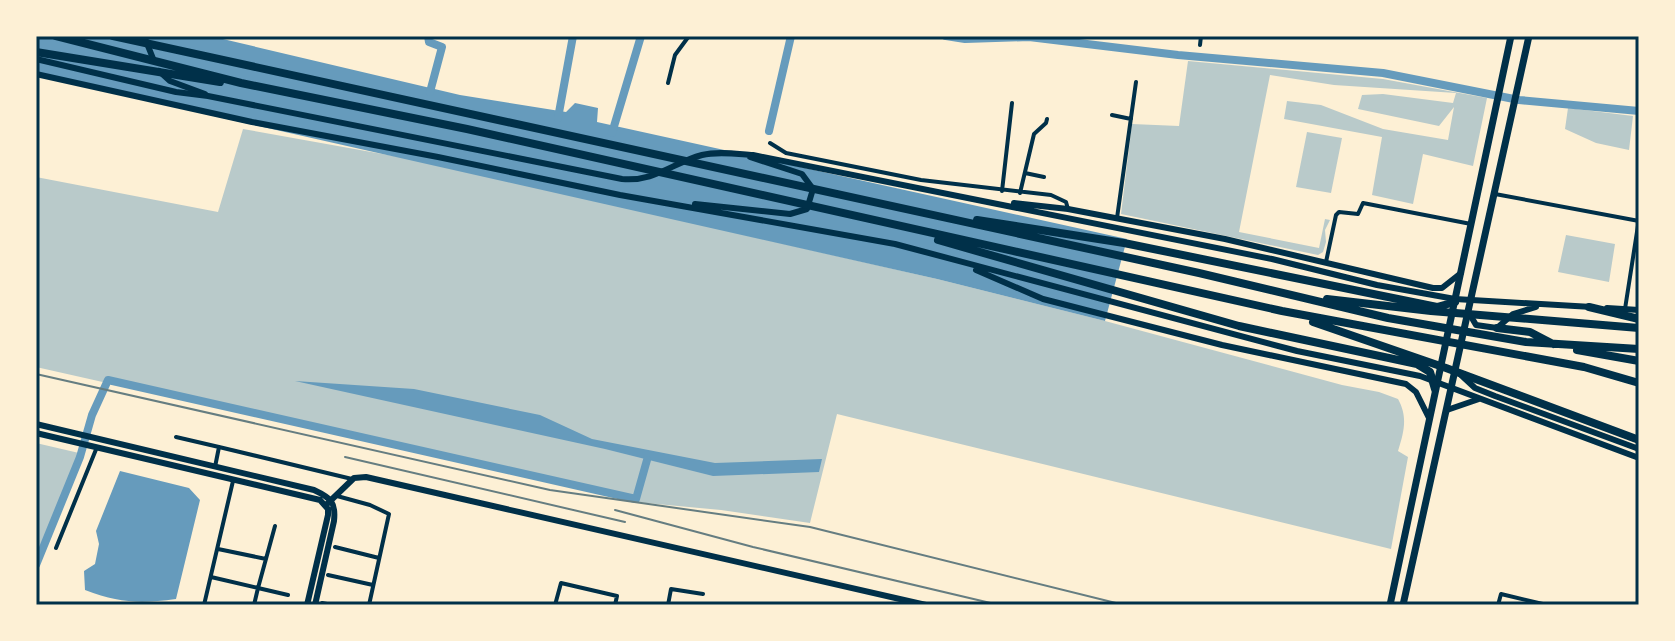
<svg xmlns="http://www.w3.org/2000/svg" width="1675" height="641" font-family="'Fira Sans',sans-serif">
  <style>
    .green { fill: #b9caca }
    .water { fill: #669bbc }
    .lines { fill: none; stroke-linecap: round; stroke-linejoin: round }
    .canal { stroke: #669bbc; stroke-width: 8 }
    .minor { stroke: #003049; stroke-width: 4 }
    .tertiary { stroke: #003049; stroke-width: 6 }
    .secondary { stroke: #003049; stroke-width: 6 }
    .primary { stroke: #003049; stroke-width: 7 }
    .motorway { stroke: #003049; stroke-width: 8 }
    .rail { stroke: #657d81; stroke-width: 2 }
    .neatline { fill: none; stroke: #003049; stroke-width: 3 }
  </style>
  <rect width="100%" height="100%" fill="#fdf0d5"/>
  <path class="green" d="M1188 61 1383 79 1487 98 1473 166 1423 154 1413 204 1372 195 1382 137 1284 119 1287 101 1321 105 1383 129 1448 140 1454 107 1439 126 1358 109 1362 95 1383 94 1453 103 1456 93 1334 85 1270 75 1239 232 1319 248 1325 219 1330 220 1325 230 1326 242 1323 252 1318 255 1121 214 1132 124 1179 126Z
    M1568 108 1633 116 1629 150 1596 143 1565 129Z
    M243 129 427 162 937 279 1105 321 1342 385 1379 392 1398 399C1408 417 1404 432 1398 451L1408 457 1391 549 837 414 810 523 721 510 635 502 36 367V177L218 212Z
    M1307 132 1342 138 1331 193 1296 187Z
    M1566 235 1615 244 1609 282 1558 272Z
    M36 443 79 453 36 556Z"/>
  <path class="water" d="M36 36H210L460 95 566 112 575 103 598 108 597 122 1127 239 1105 321 937 279 36 76Z
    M295 381 414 389 540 415 592 439 715 463 822 459 819 472 713 476 605 449Z
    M120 471 189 488 200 500 176 599C139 604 120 603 85 590L84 571 95 564 99 544 96 531Z"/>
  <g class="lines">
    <path class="canal" d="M428 36 429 42 442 47 430 92
      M946 36 965 39 1029 37 1178 55 1383 73 1519 100 1639 111
      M558 118 573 36
      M769 131 791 36
      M612 133 641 36
      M36 565 80 457 92 415 108 380 636 499 647 460"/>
    <path class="minor" d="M1200 45 1201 36
      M668 83 675 55 689 36
      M1112 115 1131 119
      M770 143 786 153 921 180 1051 195 1066 202 1068 209
      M1025 173 1044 177
      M1002 191 1012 103
      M1020 193 1034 134 1046 123 1047 119
      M1495 194 1639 221
      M1117 218 1136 82
      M1326 262 1336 215 1339 212 1358 214 1363 203 1471 224
      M1625 309 1639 219
      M176 437 219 447 215 467
      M219 447 352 479
      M337 496 370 505 389 514 369 605
      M335 547 379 558
      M56 548 97 447
      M218 549 266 559
      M328 575 373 585
      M211 577 258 588 275 526
      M322 603 332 605
      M204 605 233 481
      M254 605 258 588 288 595
      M555 605 561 583 617 596 615 605
      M668 605 671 589 703 594
      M1498 605 1501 594 1547 605"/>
    <path class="tertiary" d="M144 36 154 61
      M159 71 170 81 205 94
      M36 424 314 490C331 498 336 502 334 521L315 605
      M36 433 320 500 328 509V515L307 605
      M326 505 354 478 366 477 926 605"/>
    <path class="secondary" d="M36 59 176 92 208 96 622 179C655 182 672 163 702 155 718 151 737 154 753 155L1272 259 1377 285 1455 299 1592 307
      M36 74 252 122 438 157 620 195 895 244 1297 351 1420 376 1639 458
      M1014 203 1068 209 1225 239 1433 288H1442L1461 273
      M695 204 790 214 807 209 813 189 802 174 750 157
      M976 270 1043 299 1222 345 1406 384 1416 392 1429 418
      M1607 308 1639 310
      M1469 313 1476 325 1497 328 1513 314 1536 307
      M1461 375 1475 388 1495 396 1639 449
      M1447 410 1479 399"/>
    <path class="primary" d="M1390 605 1511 36
      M1403 605 1529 36"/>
    <path class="motorway" d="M56 36 241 83 467 129 1282 311 1584 367 1639 383
      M113 36 1199 273 1388 318 1526 342 1639 349
      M36 52 220 82
      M977 220 1124 243 1437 307 1455 302
      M938 240 1239 326 1417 364 1430 372 1435 389
      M1327 299 1431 311 1639 328
      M1589 307 1639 319
      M1313 322 1446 368 1639 440
      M1497 328 1530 332 1553 344
      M1577 350 1639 361"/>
    <path class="rail" d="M36 374 550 490 810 527 1124 605
      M345 457 625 522
      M615 510 753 547 999 605"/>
  </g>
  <rect width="1675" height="641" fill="none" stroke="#fdf0d5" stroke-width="76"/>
  <rect x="38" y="38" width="1599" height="565" class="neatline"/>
</svg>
